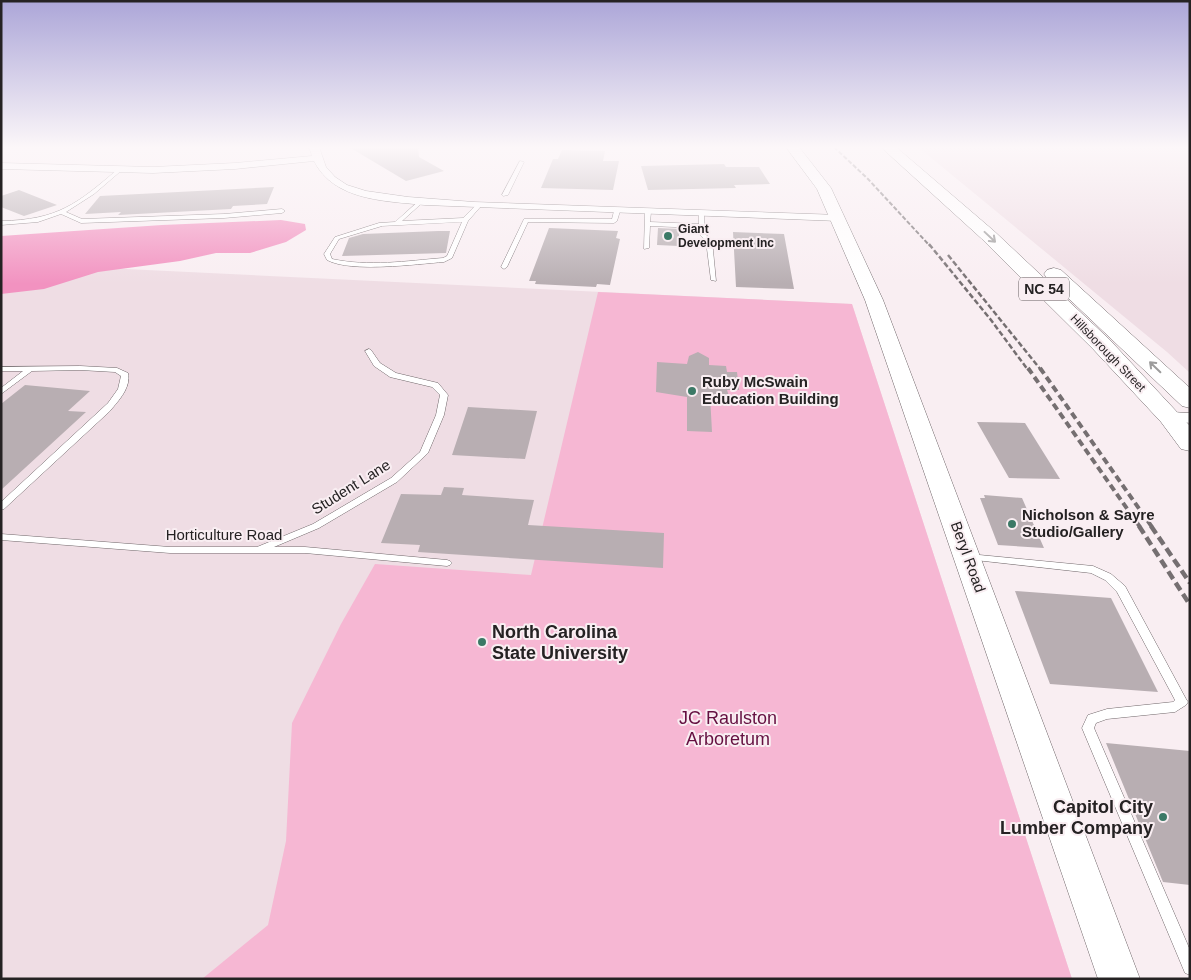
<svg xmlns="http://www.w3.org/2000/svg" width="1191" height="980" font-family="Helvetica,sans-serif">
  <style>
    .built { fill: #efdde4 }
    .green { fill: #f6b7d3 }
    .water { fill: #f292c0 }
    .building { fill: #b8aeb2 }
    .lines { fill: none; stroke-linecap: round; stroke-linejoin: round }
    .lane-casing { stroke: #70676a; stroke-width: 1 }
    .street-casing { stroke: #70676a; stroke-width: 1 }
    .secondary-casing { stroke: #70676a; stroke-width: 1 }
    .primary-casing { stroke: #70676a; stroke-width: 1 }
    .lane { fill: #fff; fill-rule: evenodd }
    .street { fill: #fff; fill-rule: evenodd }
    .secondary { fill: #fff; fill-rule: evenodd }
    .primary { fill: #fff; fill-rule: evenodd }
    .rail-far3 { stroke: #756f71; stroke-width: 2; stroke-dasharray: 4.5 2; stroke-linecap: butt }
    .rail-far2 { stroke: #756f71; stroke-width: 2.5; stroke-dasharray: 5.5 2.5; stroke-linecap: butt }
    .rail-far1 { stroke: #756f71; stroke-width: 4; stroke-dasharray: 7 4; stroke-linecap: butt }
    .rail { stroke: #756f71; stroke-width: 4.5; stroke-dasharray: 9 4.5; stroke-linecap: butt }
    .oneway { stroke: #9d9c9c }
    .poi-dot { fill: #3b7966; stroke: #f9eef2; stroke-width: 2 }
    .labels { text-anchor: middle; stroke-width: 4; stroke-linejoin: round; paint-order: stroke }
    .far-poi-label { font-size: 12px; font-weight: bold; fill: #252223; stroke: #f9eef2; text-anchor: start }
    .far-street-label { font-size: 12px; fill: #252223; stroke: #f9eef2 }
    .shield { fill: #f9eef2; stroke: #655f61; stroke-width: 1 }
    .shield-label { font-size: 14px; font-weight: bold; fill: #252223 }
    .poi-label { font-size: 15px; font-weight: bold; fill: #252223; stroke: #f9eef2; text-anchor: start }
    .street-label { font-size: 15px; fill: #252223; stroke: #f9eef2 }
    .near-poi-label { font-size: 18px; font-weight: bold; fill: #252223; stroke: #f9eef2; text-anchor: start }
    .near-park-label { font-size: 18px; fill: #651041; stroke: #f9eef2 }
  </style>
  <rect width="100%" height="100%" fill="#f9eef2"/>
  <path class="built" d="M918 147H1190V373L1167 352Z
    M1 263 852 304 1072 979H1Z"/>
  <path class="green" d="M598 292 852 304 1072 979H202L268 925 286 841 292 723 341 624 375 564 531 575Z"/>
  <path class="water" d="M281 220 305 224 306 230 286 242 250 253H216L180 261 98 272 44 289 1 294V236L162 225Z"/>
  <path class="building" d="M349 147H418L419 157 444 171 406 181Z
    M562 150 605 151 603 161H619L613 190 541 188 553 159H558Z
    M724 164 726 167H759L770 184 734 185 736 188 648 190 641 166Z
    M274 187 267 204 233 206 231 209 118 215 121 212 85 214 100 196Z
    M19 190 57 205 24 216 1 207V196Z
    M549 228 618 231 616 238 620 239 610 285 597 284 596 287 535 284 536 281H529Z
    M658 228 679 229V246L657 245Z
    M438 231H450L446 253 342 256 349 238 363 234Z
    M733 232 784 234 794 289 736 287Z
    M698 352 709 358V365L726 366 727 372H737L739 390H727L729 396 710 395 712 432 687 431V397L656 392 657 362 687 364 689 356Z
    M25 385 90 391 68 411 86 412 1 490V404Z
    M468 407 537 411 525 459 452 455Z
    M977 422 1025 423 1060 479 1009 478Z
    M444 487 464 488 462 495 534 500 528 525 664 533 663 568 418 552 420 545 381 543 401 494 441 495Z
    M984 495 1022 498 1044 548 998 545 980 498H985Z
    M1015 591 1111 598 1158 692 1050 684Z
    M1106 743 1190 751V885L1163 882Z"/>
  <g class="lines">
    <defs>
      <path id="lane" d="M520 161 524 162 508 195 503 196 502 195Z
        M118 169 122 170 94 194 66 212 82 219 224 214 282 209 285 211 282 213 224 218 81 223 61 214 38 222 1 225V221C58 220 77 204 118 169Z
        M420 200 422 201V203L402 221 463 218 477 204 482 205 468 221 452 258 444 262C416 264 351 273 327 260L324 254 335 237 379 223 395 222ZM462 222 447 256 443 258C406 261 369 267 332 259L330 254 339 239 382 226Z
        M617 209 620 211 617 221 614 223 528 222 507 267 504 269 501 267 524 219H612L614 211Z
        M648 210 651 212 650 222 699 224V214L704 213 705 234 712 240 716 281 711 280 706 241 699 234V228L650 226 649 248 644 249 645 212Z
        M369 349 371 350 380 363 396 373 438 383 448 395 444 415 428 453 397 482 319 528 274 547H305L447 560 450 561 452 563 450 565 447 566 305 553H170L1 540V534L170 547H257L313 524 391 478 420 452 436 415 440 395 432 387 390 377 374 366 365 351Z
        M80 366 117 368 128 373C131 388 119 400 110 411L4 509 1 510V502L108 403 118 389 121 376 115 372 80 370 32 371 1 394V388L23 371H1V367Z
        M969 554 1093 566 1111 574 1125 586 1186 699 1188 702 1186 705 1175 712 1107 719 1096 723 1094 728 1190 950V975L1185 973 1082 728 1088 715 1107 709 1173 702 1175 700 1117 592 1105 580 1091 573 966 559 964 557 966 555Z"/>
      <path id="street" d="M309 147H319L326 167 335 177 347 185 366 191 408 197 474 202 839 215 844 218 839 221 425 205C386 201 334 201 314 161L235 169 153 173 1 169V163L153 167 235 163 312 156Z
        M1170 412 1190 413V423L1164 420 1162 417 1164 414Z"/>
      <path id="secondary" d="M786 147H799L831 188 883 300 1140 979H1098L865 300 817 189Z"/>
      <path id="primary" d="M881 147H896L994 231 1109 339 1190 426V451L1181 449 1161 422 1093 349 982 239Z
        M1054 268 1061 270 1190 388V408L1182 406 1047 278 1044 274 1047 270Z"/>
    </defs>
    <use href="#lane" class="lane-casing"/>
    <use href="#street" class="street-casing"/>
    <use href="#secondary" class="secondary-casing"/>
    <use href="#primary" class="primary-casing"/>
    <use href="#lane" class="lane"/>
    <use href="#street" class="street"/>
    <use href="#secondary" class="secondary"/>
    <use href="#primary" class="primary"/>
    <path class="rail-far3" d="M834 147 868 179 930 246"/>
    <path class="rail-far2" d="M929 244 991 320 1028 370
      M948 255 1041 370"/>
    <path class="rail-far1" d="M1028 368 1140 527
      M1040 368 1152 527"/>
    <path class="rail" d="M1139 526 1190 605
      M1151 526 1190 583"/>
  </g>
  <defs><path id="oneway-shaft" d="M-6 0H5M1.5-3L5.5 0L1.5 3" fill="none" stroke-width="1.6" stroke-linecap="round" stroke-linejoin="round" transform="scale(1.25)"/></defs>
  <g class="oneway">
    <use href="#oneway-shaft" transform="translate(990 237) rotate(43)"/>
    <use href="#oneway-shaft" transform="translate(1155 367) rotate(-136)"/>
  </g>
  <linearGradient id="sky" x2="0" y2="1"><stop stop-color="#aca6d8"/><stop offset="0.52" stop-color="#fcf7f9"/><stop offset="1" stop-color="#fcf7f9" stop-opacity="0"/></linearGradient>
  <rect width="1191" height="284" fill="url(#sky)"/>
  <g class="poi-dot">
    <circle cx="668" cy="236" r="5"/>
    <circle cx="692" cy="391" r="5"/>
    <circle cx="1012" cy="524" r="5"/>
    <circle cx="482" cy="642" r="5"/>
    <circle cx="1163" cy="817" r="5"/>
  </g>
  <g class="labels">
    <g class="far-poi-label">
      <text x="678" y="233">Giant<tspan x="678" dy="14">Development Inc</tspan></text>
    </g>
    <g class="far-street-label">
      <text transform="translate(1108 353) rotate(46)" y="4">Hillsborough Street</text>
    </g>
    <rect class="shield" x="1019" y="277.5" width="50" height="23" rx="4"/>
    <g class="shield-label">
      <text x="1044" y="294">NC 54</text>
    </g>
    <g class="poi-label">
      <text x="702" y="387">Ruby McSwain<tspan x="702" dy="17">Education Building</tspan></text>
      <text x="1022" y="520">Nicholson &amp; Sayre<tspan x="1022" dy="17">Studio/Gallery</tspan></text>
    </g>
    <g class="street-label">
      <text transform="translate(351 487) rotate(-32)" y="5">Student Lane</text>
      <text x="224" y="540">Horticulture Road</text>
      <text transform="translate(968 557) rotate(70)" y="5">Beryl Road</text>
    </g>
    <g class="near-poi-label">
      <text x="492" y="638">North Carolina<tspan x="492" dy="21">State University</tspan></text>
      <text x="1153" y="813" text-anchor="end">Capitol City<tspan x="1153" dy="21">Lumber Company</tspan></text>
    </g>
    <g class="near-park-label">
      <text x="728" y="724">JC Raulston<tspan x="728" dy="21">Arboretum</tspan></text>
    </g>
  </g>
  <rect width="1191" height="980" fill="none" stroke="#252223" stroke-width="5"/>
</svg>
